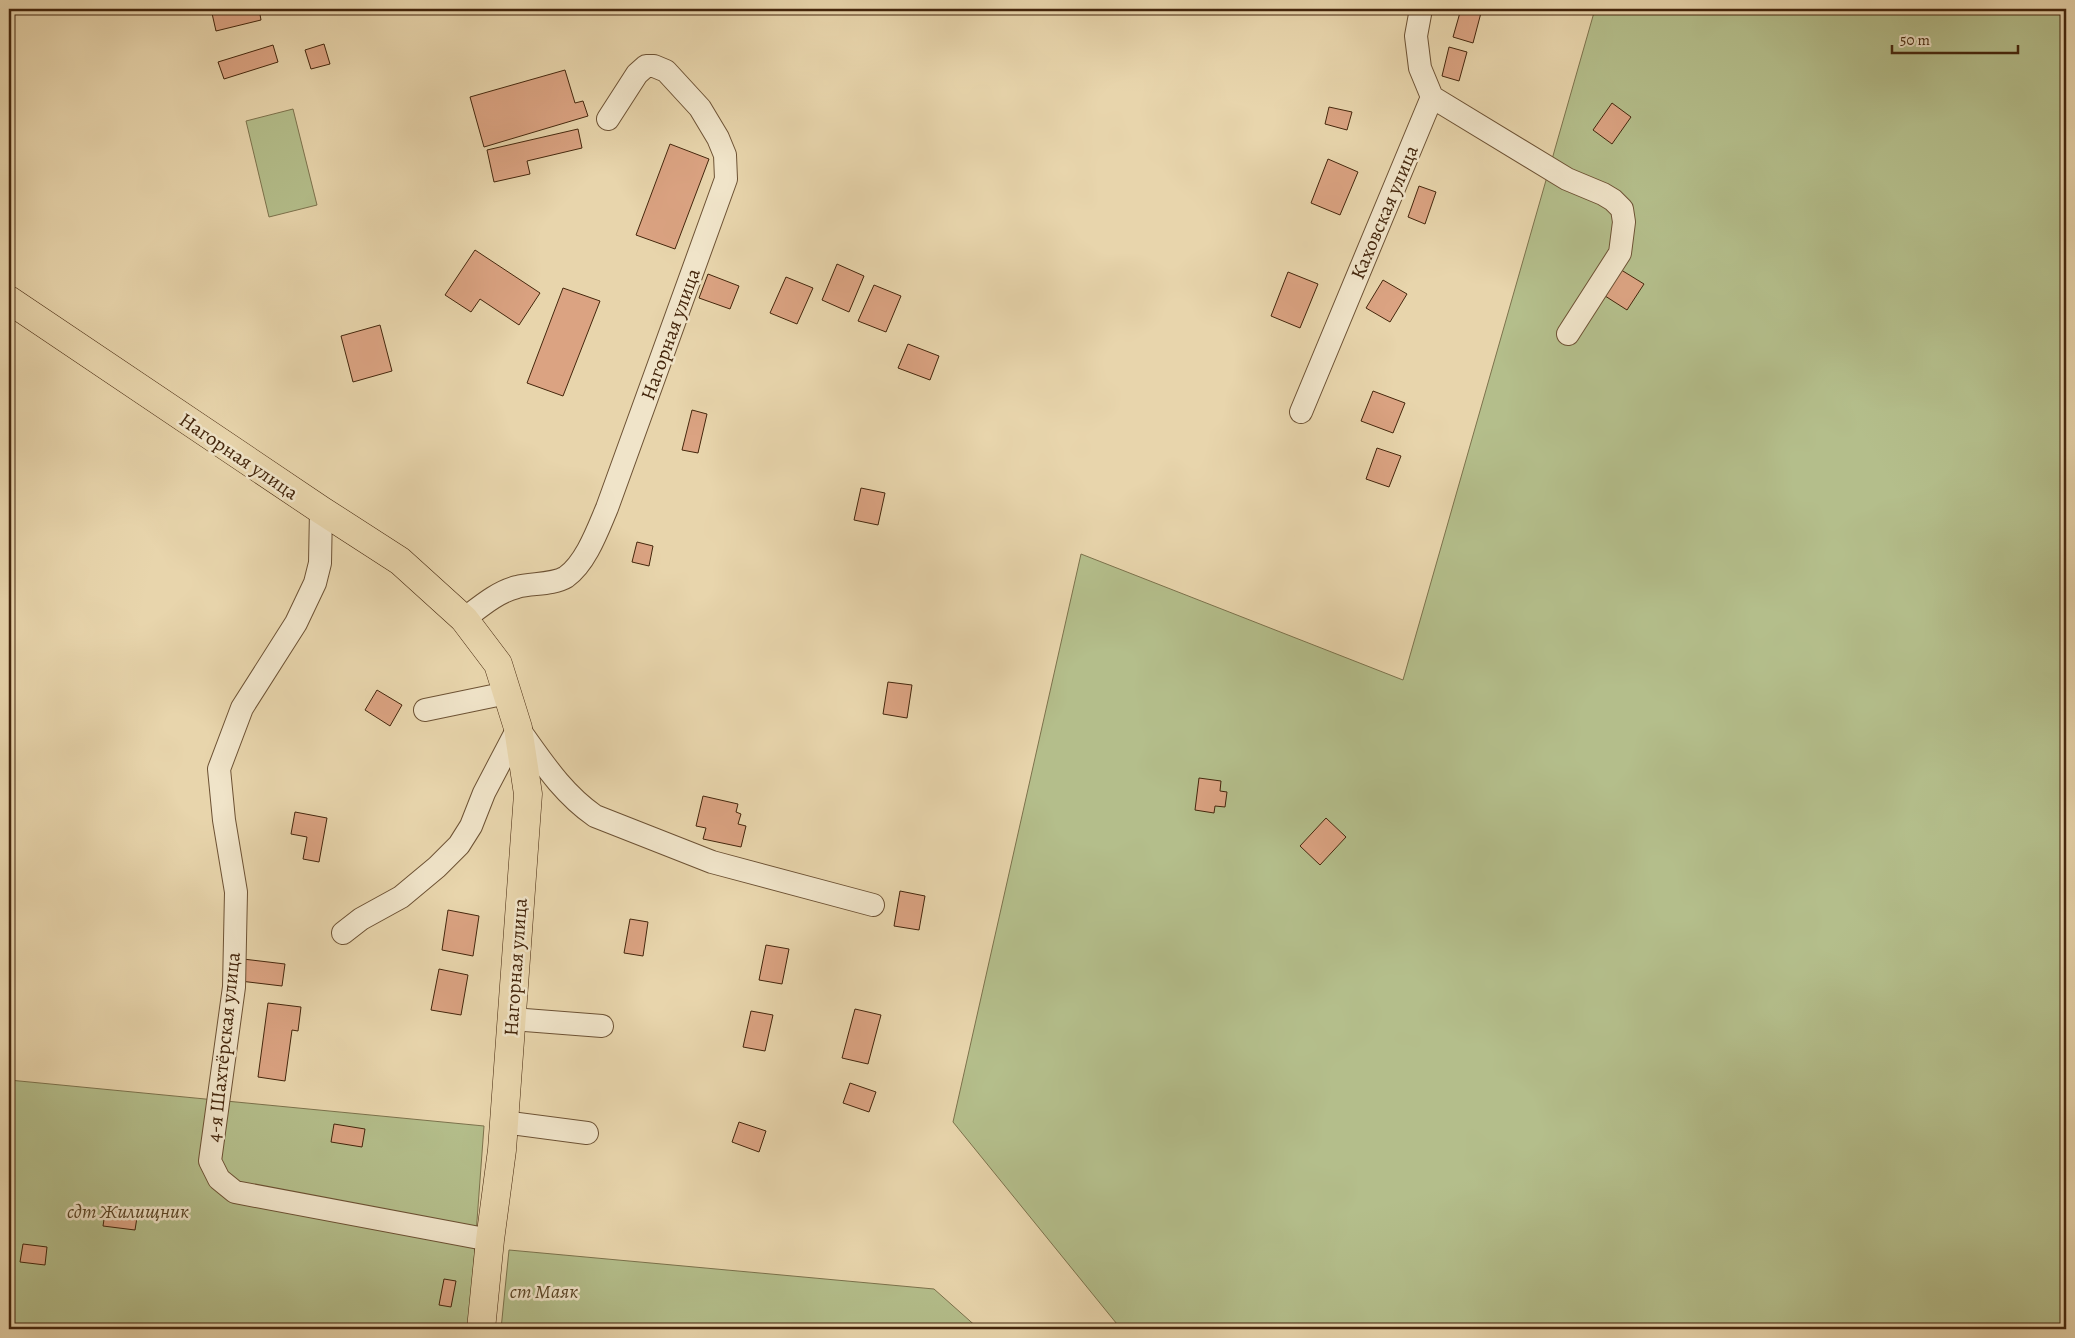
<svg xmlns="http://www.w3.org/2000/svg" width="2075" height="1338" font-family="Alegreya,serif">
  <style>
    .green { fill: #b4be8b; stroke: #7c724c }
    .building { fill: #dba382; stroke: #44260c }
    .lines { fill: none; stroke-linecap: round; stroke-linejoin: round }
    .minor-casing { stroke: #6d5234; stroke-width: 24 }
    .major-casing { stroke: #44260c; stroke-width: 29 }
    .minor { stroke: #f0e4c9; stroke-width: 22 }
    .major { stroke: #e8d5ac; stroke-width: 28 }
    .labels { text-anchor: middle; stroke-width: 5; stroke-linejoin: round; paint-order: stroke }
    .street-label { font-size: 20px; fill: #44260c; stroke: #f0e4c9 }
    .park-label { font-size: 20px; font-style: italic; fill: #5a4425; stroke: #f0e4c9 }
  </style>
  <rect width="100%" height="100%" fill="#e8d5ac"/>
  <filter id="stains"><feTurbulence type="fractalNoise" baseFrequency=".004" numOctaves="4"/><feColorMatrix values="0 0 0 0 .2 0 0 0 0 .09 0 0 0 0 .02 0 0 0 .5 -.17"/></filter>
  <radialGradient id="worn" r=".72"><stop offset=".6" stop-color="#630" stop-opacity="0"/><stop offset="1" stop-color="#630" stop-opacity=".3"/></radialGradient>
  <path class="green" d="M1595 9H2066V1329H1121L953 1122 1081 554 1403 680Z
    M293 109 317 205 269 217 246 121Z
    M9 1080 484 1126 469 1329H9Z
    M509 1250 934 1289 979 1329H501Z"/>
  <path class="building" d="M211 9H259L261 20 216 31Z
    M1461 9H1482L1473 43 1453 37Z
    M324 44 330 64 311 69 305 50Z
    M273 45 278 62 224 79 218 62Z
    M1449 47 1467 52 1459 81 1442 76Z
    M565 70 575 103 583 101 588 116 484 147 470 97Z
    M1612 103 1631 117 1612 144 1593 130Z
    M1329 107 1352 112 1347 130 1325 124Z
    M578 129 582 148 527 161 530 174 494 182 487 150Z
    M670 144 709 159 675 249 636 235Z
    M1328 159 1358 172 1340 215 1311 203Z
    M1419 186 1436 192 1425 224 1408 217Z
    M475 250 540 293 519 325 480 299 471 312 445 295Z
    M837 264 864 276 849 312 822 300Z
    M1618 268 1644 284 1627 310 1602 294Z
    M1288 272 1318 284 1300 328 1271 316Z
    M708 274 739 286 730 309 699 298Z
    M786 277 813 288 797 324 770 313Z
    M1383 280 1407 294 1390 322 1366 308Z
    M874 285 901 296 886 332 858 321Z
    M563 288 600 301 563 396 527 383Z
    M380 325 392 371 353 382 341 336Z
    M908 344 939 356 930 380 898 368Z
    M1373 391 1405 403 1393 433 1361 421Z
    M692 410 707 414 698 453 682 450Z
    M1377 448 1401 456 1389 487 1366 479Z
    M861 488 885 493 878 525 854 520Z
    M637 542 653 546 649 566 632 562Z
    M888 682 912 685 907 718 883 714Z
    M377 690 402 705 390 726 365 710Z
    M1199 778 1221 781 1220 791 1227 792 1225 807 1215 806 1214 813 1195 810Z
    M703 796 738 804 736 812 741 814 738 824 746 826 741 847 703 839 706 828 696 826Z
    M295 812 327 818 319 862 303 859 307 837 291 834Z
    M1326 818 1346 837 1320 865 1300 846Z
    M900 891 925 896 919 930 894 926Z
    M448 910 479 916 473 956 442 950Z
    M630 919 648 922 643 956 624 953Z
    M766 945 789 949 782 984 759 980Z
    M243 959 285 964 282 986 240 981Z
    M439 969 468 975 461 1015 431 1010Z
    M268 1003 301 1007 298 1031 292 1030 285 1081 258 1077Z
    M855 1009 881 1015 868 1064 842 1058Z
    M751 1011 773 1015 765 1051 743 1047Z
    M850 1083 876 1092 869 1112 843 1103Z
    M739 1122 766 1131 759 1152 732 1142Z
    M334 1124 365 1129 362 1147 331 1142Z
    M106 1207 138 1211 135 1230 103 1226Z
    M23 1244 47 1247 45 1265 20 1262Z
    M444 1279 456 1281 451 1307 439 1305Z"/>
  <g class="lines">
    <defs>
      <path id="minor" d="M1432 97 1567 179 1603 194 1613 200 1622 209 1624 222 1620 253 1568 334
        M1301 412 1432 97 1420 68 1416 36 1421 9
        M321 510 320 563 315 583 296 623 242 708 219 769 224 820 236 892 234 987 210 1161 219 1179 235 1192 490 1240
        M464 619C480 607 497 592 517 587 531 583 553 585 566 577 586 563 598 529 607 508L726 179 725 155 718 138 700 108 666 71 654 66H646L637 74 608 119
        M425 710 507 693
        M343 933 361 919 401 897 437 867 459 845 471 826 484 793 518 728C542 761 561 792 595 816L712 862 873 905
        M512 1019 602 1026
        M504 1122 587 1133"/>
      <path id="major" d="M9 300 321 510 400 561 464 619 498 664 518 728 528 794 502 1150 490 1240 481 1329"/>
    </defs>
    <use href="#minor" class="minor-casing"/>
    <use href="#major" class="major-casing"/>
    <use href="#minor" class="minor"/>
    <use href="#major" class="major"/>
  </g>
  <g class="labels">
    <g class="street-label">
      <text transform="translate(1384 212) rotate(-67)" y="7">Каховская улица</text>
      <text transform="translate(670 334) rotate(-70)" y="7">Нагорная улица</text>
      <text transform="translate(239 456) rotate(34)" y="7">Нагорная улица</text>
      <text transform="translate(515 967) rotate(-86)" y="7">Нагорная улица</text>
      <text transform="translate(223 1047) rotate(-84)" y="7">4-я Шахтёрская улица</text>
    </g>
    <g class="park-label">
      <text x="128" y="1218">сдт Жилищник</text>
      <text x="544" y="1298">ст Маяк</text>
    </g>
  </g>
  <rect width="2075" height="1338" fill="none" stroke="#e8d5ac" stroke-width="30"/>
  <rect x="10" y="10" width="2055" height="1318" fill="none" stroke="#44260c" stroke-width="2.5"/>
  <rect x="15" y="15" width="2045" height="1308" fill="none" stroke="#44260c"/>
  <path d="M1892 45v8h126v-8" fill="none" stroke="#44260c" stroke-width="2.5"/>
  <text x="1900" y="45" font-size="15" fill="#44260c" stroke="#f0e4c9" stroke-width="4" paint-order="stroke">50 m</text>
  <rect width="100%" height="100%" filter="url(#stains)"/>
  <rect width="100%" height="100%" fill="url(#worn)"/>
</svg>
